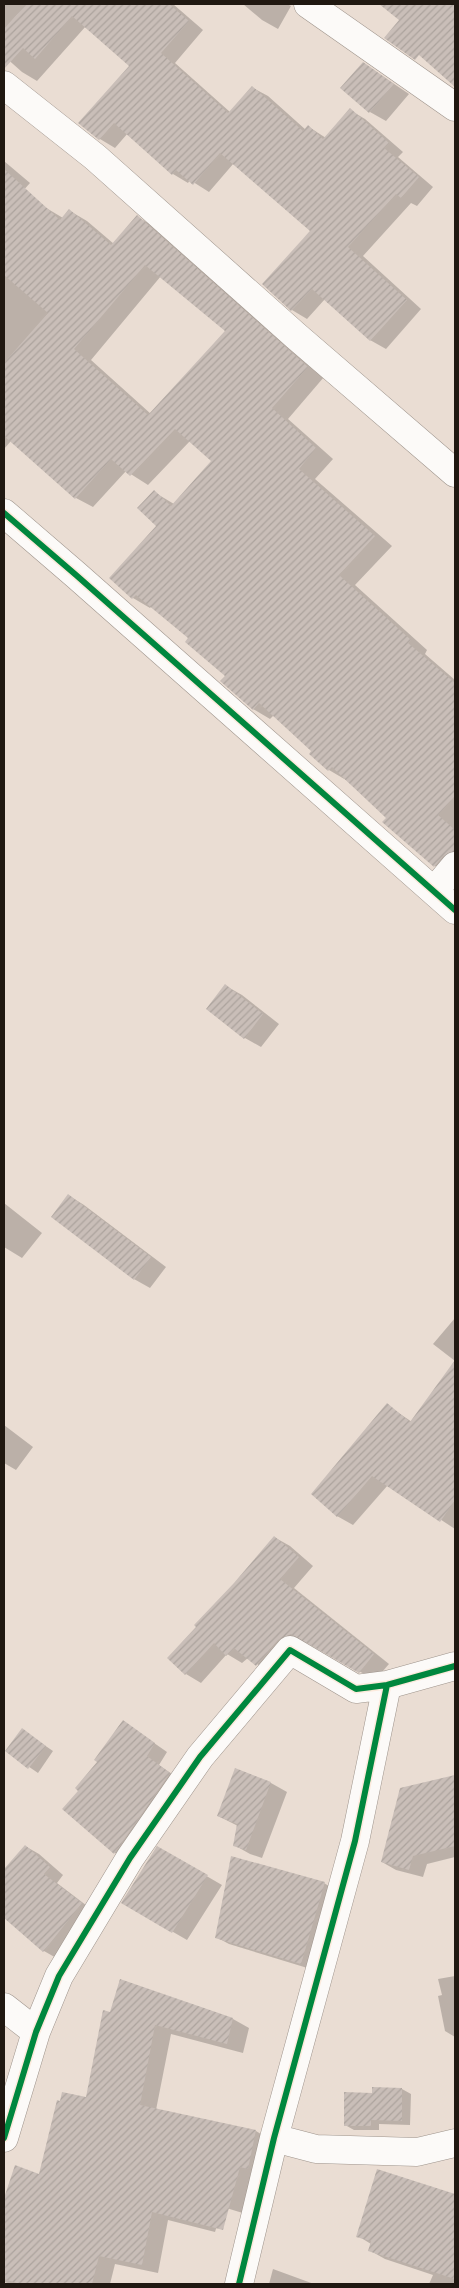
<svg xmlns="http://www.w3.org/2000/svg" width="459" height="2288" font-family="'Noto Sans',sans-serif">
  <style>
    .shadow { fill: #0003; fill-rule: evenodd }
    .building { fill: url(#building-hatch); fill-rule: evenodd }
    .lines { fill: none; stroke-linecap: round; stroke-linejoin: round }
    .minor-casing { stroke: #9e948c; stroke-width: 29 }
    .minor { stroke: #fcfaf8; stroke-width: 28 }
    .cycleway-casing { stroke: #fdeadc; stroke-width: 9 }
    .cycleway { stroke: #00873e; stroke-width: 6 }
  </style>
  <defs>
    <pattern id="building-hatch" width="6" height="6" patternUnits="userSpaceOnUse" patternTransform="scale(1.25)"><rect width="6" height="6" fill="#c9beb8"/><path d="M-1 1l2-2M0 6l6-6M5 7l2-2" fill="none" stroke="#aca39d"/></pattern>
  </defs>
  <rect width="100%" height="100%" fill="#eaddd3"/>
  <path class="shadow" d="M4 4H99L103 7 37 81 22 72 4 56Z
    M129 4H173L203 30 175 63 230 112 253 88 268 96 306 130 309 127 326 138 350 110 365 119 403 152 398 157 433 187 417 206 411 203 363 256 421 309 386 349 370 340 325 299 307 319 292 310 263 284 312 231 234 163 209 192 190 180 188 183 173 174 128 133 115 148 100 139 80 123 131 66 99 38Z
    M243 4H287L291 6 278 29 262 20Z
    M381 4H455V85L392 30 401 20Z
    M363 63 409 94 386 121 370 112Z
    M4 161 30 183 4 212Z
    M43 206 63 218 70 211 87 221 114 244 137 217 154 226 324 377 288 419 333 459 315 479 392 546 355 585 427 650 425 654 455 680V872L452 876 435 866 388 818 346 780 329 770 310 753 313 751 274 715 270 719 253 709 226 676 190 638 152 606 150 608 133 598 111 578 158 526 154 492 174 504 213 461 190 441 148 485 126 471 93 507 76 498 11 441 4 449V253ZM161 276 227 331 151 414 91 360Z
    M226 986 242 995 279 1024 261 1047 245 1038Z
    M68 1195 84 1205 166 1267 150 1288 134 1279Z
    M4 1203 42 1233 22 1258 4 1247Z
    M455 1318V1361L433 1344Z
    M433 1393H455V1529L388 1485 353 1525 337 1516 387 1405 412 1422Z
    M4 1425 33 1447 16 1470 4 1463Z
    M274 1537 290 1546 313 1566 294 1588 389 1664 375 1680 307 1642 294 1648 272 1674 248 1658 242 1663 227 1654 201 1683 186 1674 235 1584Z
    M124 1722 167 1752 159 1765 182 1781 128 1860 115 1853 64 1809 80 1790Z
    M22 1730 53 1751 38 1773 6 1751Z
    M236 1769 271 1783 287 1792 262 1858 250 1854 234 1845 238 1826 218 1816Z
    M455 1777V1857L427 1864 423 1877 396 1870 382 1862 401 1789Z
    M25 1846 39 1854 63 1875 57 1883 95 1912 58 1959 44 1951 4 1916V1871Z
    M158 1848 222 1885 187 1940 123 1903Z
    M324 1883 337 1891 314 1970 229 1944 216 1937Z
    M455 1976V2037L445 2031 438 1996 442 1995 438 1979Z
    M121 1981 233 2019 249 2028 243 2053 171 2034 156 2110 256 2131 272 2141 246 2214 223 2207 215 2232 168 2220 158 2273 115 2264 110 2284H11L4 2282V2206L16 2167 40 2175 87 2099Z
    M373 2089H402L411 2094 410 2125 379 2124V2130H354L345 2125 373 2094Z
    M378 2171 455 2195V2284H429L433 2275 385 2259 369 2250 371 2244 358 2236Z
    M273 2269 314 2284H269Z"/>
  <path class="building" d="M30 4H169L189 21 161 53 228 113 252 86 303 131 308 125 323 139 350 108 389 143 384 148 419 177 401 198 396 194 348 247 407 300 370 341 312 289 291 311 262 284 310 231 220 153 193 185 176 170 172 175 114 123 99 140 78 123 129 66 72 16 35 59 23 48 4 69V29L25 5Z
    M379 4H455V87L419 55 415 60 384 38 399 20Z
    M363 62 394 84 369 113 340 88Z
    M4 169 60 220 69 209 111 245 137 215 308 367 272 408 316 448 299 469 375 536 339 575 411 640 408 643 455 683V796L438 815 455 830V851L443 856 434 867 382 822 386 818 332 767 328 771 309 754 311 751 259 703 253 710 220 681 225 676 185 642 188 638 136 595 132 599 109 578 156 526 137 508 154 490 171 506 211 461 175 429 130 476 111 459 75 499 4 436V363L48 313 4 275ZM145 265 225 331 148 415 74 349Z
    M225 984 263 1014 244 1039 206 1009Z
    M68 1194 151 1257 134 1280 51 1217Z
    M455 1360V1500L440 1522 372 1476 337 1517 311 1494 387 1403 410 1422Z
    M274 1536 299 1557 280 1579 374 1654 359 1673 291 1634 278 1640 256 1666 234 1648 226 1656 214 1643 185 1675 167 1658 196 1627 194 1625 234 1583Z
    M123 1720 155 1743 147 1756 170 1773 114 1854 62 1809 78 1791 75 1788 97 1762 94 1760Z
    M22 1728 46 1746 28 1769 5 1751Z
    M235 1768 271 1782 246 1850 233 1846 237 1824 217 1816Z
    M455 1775V1846L413 1856 409 1870 381 1862 400 1788Z
    M25 1845 50 1867 44 1874 82 1903 43 1952 4 1918V1869Z
    M157 1846 208 1875 172 1933 121 1903Z
    M231 1856 325 1882 301 1964 215 1938Z
    M120 1979 233 2018 227 2044 155 2025 140 2105 256 2130 248 2169 240 2167 223 2230 152 2212 142 2265 99 2256 92 2284H20L4 2279V2198L15 2165 39 2174 57 2100 60 2101 62 2092 86 2097 103 2010 110 2012Z
    M372 2087 402 2088V2121L371 2120V2126H344V2092L372 2093Z
    M377 2169 455 2194V2279L368 2251 371 2241 356 2237Z"/>
  <g class="lines">
    <defs>
      <path id="minor" d="M308 4 455 107
        M4 85 95 157 296 336 455 473
        M4 513 76 575 455 910
        M434 891 455 866
        M4 2007 36 2032
        M4 2138 36 2032 59 1976 130 1858 200 1757 290 1650 356 1689 387 1685 455 1666
        M274 2138 316 2149 417 2152 455 2143
        M239 2284 274 2138 355 1841 387 1685"/>
    </defs>
    <use href="#minor" class="minor-casing"/>
    <use href="#minor" class="minor"/>
    <defs>
      <path id="cycleway" d="M4 513 76 575 455 910
        M4 2138 36 2032 59 1976 130 1858 200 1757 290 1650 356 1689 387 1685 455 1666
        M239 2284 274 2138 355 1841 387 1685"/>
    </defs>
    <use href="#cycleway" class="cycleway-casing"/>
    <use href="#cycleway" class="cycleway"/>
  </g>
  <rect width="459" height="2288" fill="none" stroke="#201811" stroke-width="10"/>
</svg>
